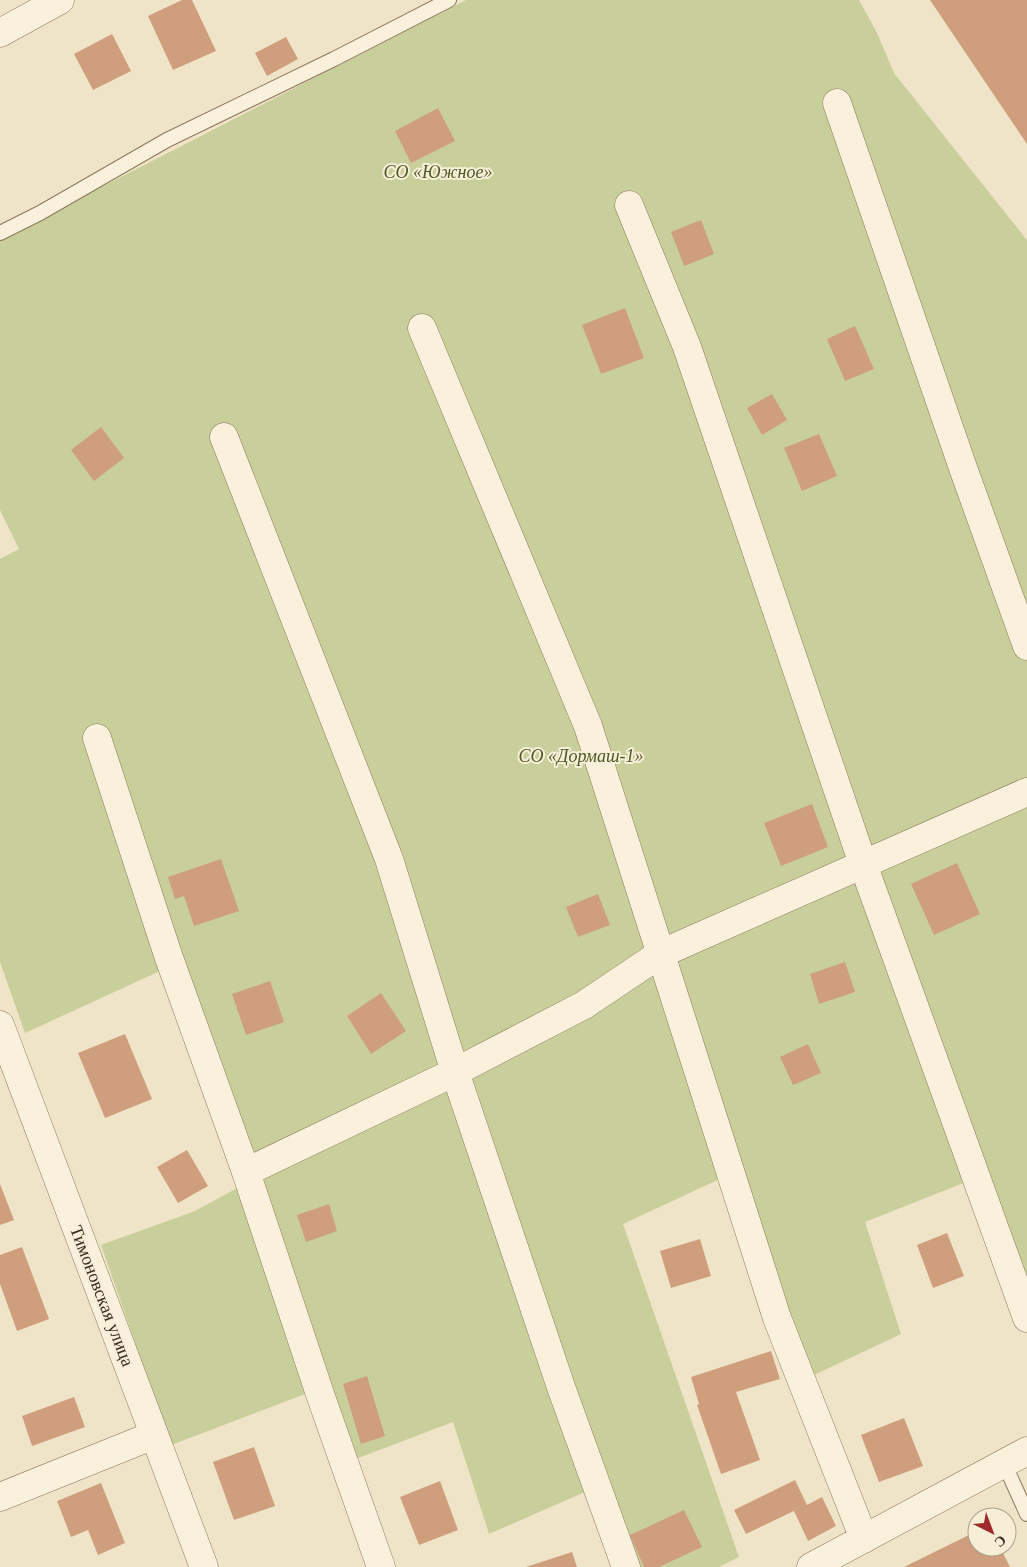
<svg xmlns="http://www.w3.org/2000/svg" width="1027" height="1567" font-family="'Times New Roman',serif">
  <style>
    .green { fill: #c9cf9b }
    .building { fill: #cf9f7d }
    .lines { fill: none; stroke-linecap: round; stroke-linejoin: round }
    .lane-casing { stroke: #8d765c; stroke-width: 16 }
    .street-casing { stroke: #8d765c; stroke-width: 29 }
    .lane { stroke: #faf1dc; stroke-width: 14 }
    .street { stroke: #faf1dc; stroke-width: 28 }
    .labels { text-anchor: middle; stroke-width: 4; stroke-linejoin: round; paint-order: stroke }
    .park-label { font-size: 18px; font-style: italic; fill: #4d5a26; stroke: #f7eed8 }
    .street-label { font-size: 18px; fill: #3d2e20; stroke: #f7eed8 }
  </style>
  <rect width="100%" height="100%" fill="#f0e4c8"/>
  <path class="green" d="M466 0H859L877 33 894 73 1027 240V1278L971 1180 865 1222 901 1334 795 1384 724 1177 623 1224 739 1557 719 1567H612L585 1492 489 1534 453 1422 353 1460 326 1386 171 1445 101 1245 195 1211 241 1186 160 971 25 1033 0 962V559L19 549 0 510V239Z"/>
  <path class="building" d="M182 0H192L216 51 173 70 148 16Z
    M930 0H1027V144Z
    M112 34 131 71 93 90 74 54Z
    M286 37 298 59 267 76 255 53Z
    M438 108 455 141 411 163 395 131Z
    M701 220 714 254 684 266 671 232Z
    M625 308 644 358 601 374 582 325Z
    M855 326 874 369 845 381 827 339Z
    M772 394 787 420 762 435 747 408Z
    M101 427 124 458 94 481 71 450Z
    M819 434 837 476 802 491 784 448Z
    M812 804 828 847 781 866 764 823Z
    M221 859 239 911 194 926 184 896 175 899 168 877Z
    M957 863 980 914 934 935 911 884Z
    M598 894 610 925 578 937 566 907Z
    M845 962 855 992 819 1004 810 974Z
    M270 981 284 1022 246 1035 232 994Z
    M381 993 406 1031 371 1054 347 1016Z
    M125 1034 152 1099 105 1118 78 1053Z
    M808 1044 821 1073 793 1085 780 1057Z
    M187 1150 208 1186 178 1203 157 1167Z
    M0 1184 14 1220 0 1225Z
    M329 1204 337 1231 306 1242 297 1215Z
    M947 1233 964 1276 933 1288 917 1245Z
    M700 1239 711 1276 671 1288 660 1251Z
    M22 1247 49 1319 17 1331 0 1284V1255Z
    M771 1351 780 1379 736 1392 760 1460 721 1474 697 1405 699 1404 691 1377Z
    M367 1376 385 1436 361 1444 343 1384Z
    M74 1397 85 1427 32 1446 22 1416Z
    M904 1418 923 1466 879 1482 861 1435Z
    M254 1447 275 1506 234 1520 213 1462Z
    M795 1480 807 1505 822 1497 836 1526 808 1541 794 1511 800 1508 746 1534 734 1510Z
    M440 1481 458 1530 419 1545 400 1497Z
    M101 1483 125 1543 98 1555 88 1530 71 1537 57 1501Z
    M684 1510 702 1547 659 1567H644L630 1535Z
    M977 1531V1547H1000L1010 1567H904Z
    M572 1552 577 1567H526Z"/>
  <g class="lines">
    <defs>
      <path id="lane" d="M0 233 40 213 167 140 334 59 449 0
        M1004 1463 1027 1514"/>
      <path id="street" d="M0 33 60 0
        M837 103 962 465 1027 646
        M629 205 687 347 863 864 1027 1318
        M422 328 588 726 777 1318 864 1539
        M224 437 389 859 455 1072 561 1387 626 1567
        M97 738 168 955 246 1172 321 1397 381 1567
        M0 1025 204 1567
        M246 1172 455 1072 584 1005 660 954 1027 792
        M0 1497 154 1435
        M811 1567 1027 1451"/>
    </defs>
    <use href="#lane" class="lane-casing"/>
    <use href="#street" class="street-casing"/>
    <use href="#lane" class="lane"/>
    <use href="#street" class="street"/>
  </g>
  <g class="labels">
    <g class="park-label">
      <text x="438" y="178">СО «Южное»</text>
      <text x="581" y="762">СО «Дормаш-1»</text>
    </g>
    <g class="street-label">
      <text transform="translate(102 1296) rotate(69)" y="6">Тимоновская улица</text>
    </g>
  </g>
  <g transform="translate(992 1532) rotate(138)"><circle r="24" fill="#f7eed8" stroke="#ada18e"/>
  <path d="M0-4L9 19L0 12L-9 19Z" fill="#9e2a2b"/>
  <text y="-8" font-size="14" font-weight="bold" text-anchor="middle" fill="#3d2e20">С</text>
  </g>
</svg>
